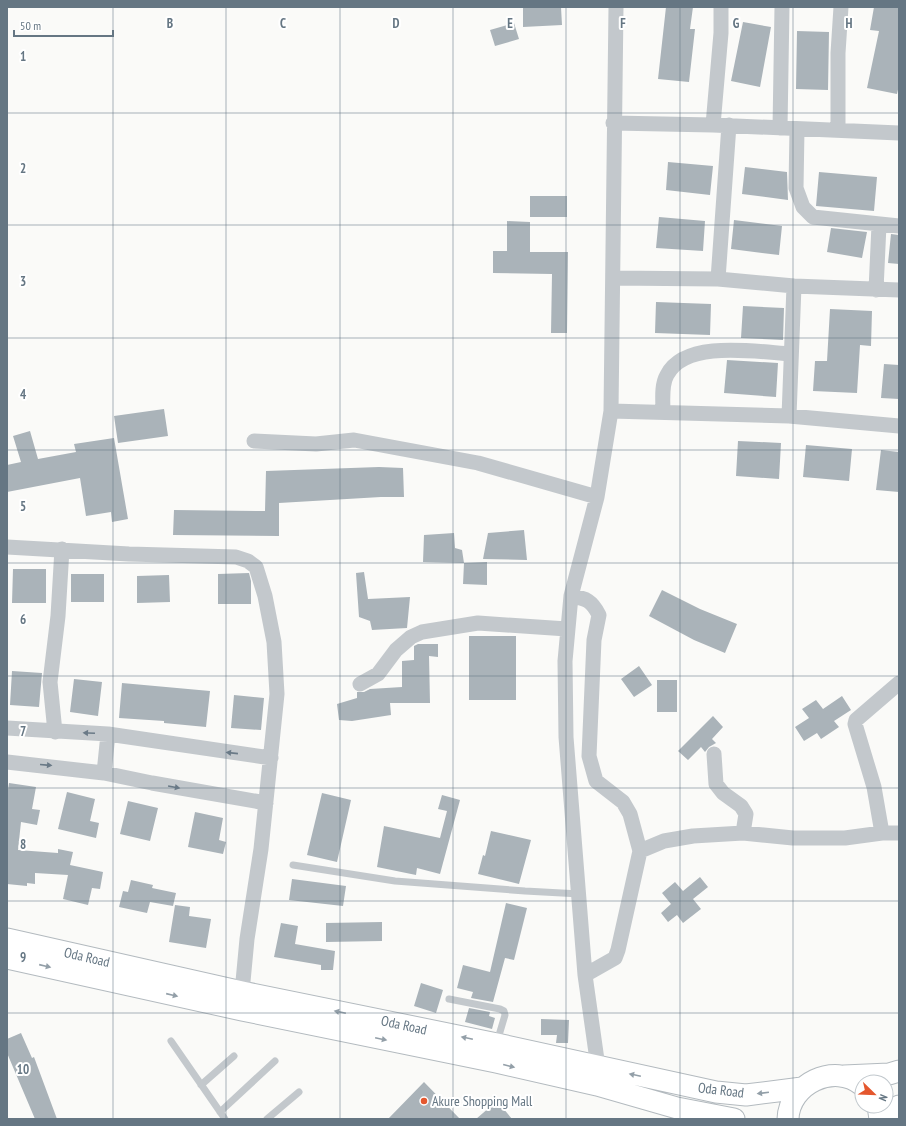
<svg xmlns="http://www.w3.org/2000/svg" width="906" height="1126" font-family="'PT Sans Narrow',sans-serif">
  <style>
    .building { fill: #aab3b9 }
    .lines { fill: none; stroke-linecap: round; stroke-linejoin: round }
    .secondary-casing { stroke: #b3babf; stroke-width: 23 }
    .lane { stroke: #c3c8cc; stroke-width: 7 }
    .street { stroke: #c3c8cc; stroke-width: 15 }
    .secondary { stroke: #fff; stroke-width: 21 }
    .oneway { fill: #6a7a87 }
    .oneway2 { fill: #939fa8 }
    .grid { fill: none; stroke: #657683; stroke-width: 1; stroke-opacity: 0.55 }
    .poi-dot { fill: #e4572e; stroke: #fff; stroke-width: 1.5 }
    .labels { text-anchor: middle; stroke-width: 4; stroke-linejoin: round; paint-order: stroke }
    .street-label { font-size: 14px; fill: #657683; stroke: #fff }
    .poi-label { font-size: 14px; fill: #657683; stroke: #fff; text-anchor: start }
    .grid-label { font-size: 13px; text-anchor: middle; font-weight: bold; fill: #657683; stroke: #fff; stroke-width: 4; stroke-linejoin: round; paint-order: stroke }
  </style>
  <rect width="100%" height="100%" fill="#fafaf8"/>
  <path class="building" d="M523 7H561L562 25 523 27Z
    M666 7H693L690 29H695L689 82 658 79Z
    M874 7H899V85L897 94 867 88 879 31 870 30Z
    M743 22 771 27 760 87 731 81Z
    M514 23 519 39 495 46 490 30Z
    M797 31 829 32 828 90 796 89Z
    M668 162 713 166 710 195 666 190Z
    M745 167 787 172 788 200 742 194Z
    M819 172 877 177 874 211 816 206Z
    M530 196H567V217H530Z
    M659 217 705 221 703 251 656 248Z
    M734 220 782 226 779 255 731 249Z
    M507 221 530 222V252H568L567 333H551L552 274 493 273V251H507Z
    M831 228 867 232 862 258 827 252Z
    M891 234 899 235V264L888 263Z
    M656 302 711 304 710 335 655 333Z
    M743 306 784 308 783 340 741 338Z
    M830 309 872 311 871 346 860 345 857 393 813 391 815 361H827Z
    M727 360 778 363 776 397 724 393Z
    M884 364 899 365V399L881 398Z
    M164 409 168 436 118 443 114 416Z
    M30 431 38 459 76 452 74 444 114 438 128 519 112 522 111 512 86 516 80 478 7 492V465L21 462 13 436Z
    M738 441 781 443 779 479 736 476Z
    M806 445 852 449 849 481 803 477Z
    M881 450 899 452V492L876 490Z
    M379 467 403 468 404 497H381L279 503V536L173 535 174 510 265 511 266 471Z
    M524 530 527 560 483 559 488 533Z
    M454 533 455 548 462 550 464 563 423 562 424 535Z
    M487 562V585L463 584 464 563Z
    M13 569H46V603H12Z
    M364 572 368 599 410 597 407 628 372 630 370 621 359 617 356 573Z
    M249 573 251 581V604H218V574Z
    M71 574H104V602H71Z
    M169 575 170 602 137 603V576Z
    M662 590 700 609 737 624 725 653 694 640 649 616Z
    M469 636H516V700H469Z
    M418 644H438V657L429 656 430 703H390L391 715 352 721 339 720 337 704 357 698V692H364L370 689 402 687V661L414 660V646Z
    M639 666 652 685 634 697 621 679Z
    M12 671 42 673 39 707 10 705Z
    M74 679 102 682 98 716 70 712Z
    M657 680H677V712H657Z
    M122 683 210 691 206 727 164 723V721L119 718Z
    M234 695 264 698 261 730 231 728Z
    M842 696 851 710 834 721 839 727 821 739 817 733 804 741 795 727 809 718 802 709 816 700 823 709Z
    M713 716 723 727 712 739 716 743 709 747 705 752 701 747 688 760 678 751Z
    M9 783 36 787 32 809 40 810 37 825 21 822 18 850 58 853V849L73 852 70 865 103 872 100 889 92 888 88 905 63 899 68 875 35 873V884L27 883V886L7 884V796Z
    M67 792 95 799 90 821 99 823 96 838 58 829Z
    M322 793 351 800 337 862 307 855Z
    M442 795 460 800 440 874 417 868 416 875 377 867 384 826 440 838 447 811 438 809Z
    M128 801 158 808 150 841 120 834Z
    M195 812 223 818 219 840 226 842 223 854 188 847Z
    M491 831 531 840 519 884 478 874 483 855 485 856Z
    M700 877 708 887 693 899 701 909 683 923 677 915 668 922 661 913 671 904 662 893 675 882 683 891Z
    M292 879 346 886 343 906 289 900Z
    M131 880 153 885 152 888 176 893 173 906 150 902 147 913 119 907 123 891 128 892Z
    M506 903 527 908 514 960 505 958 493 1002 471 998 473 992 457 988 463 965 490 972Z
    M175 905 190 907 189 916 211 919 206 948 169 942Z
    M382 922V941L326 942V923Z
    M281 923 298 926 295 944 335 951 333 970H321V965L274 957Z
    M421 983 443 990 436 1013 414 1006Z
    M469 1008 490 1012 489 1016 495 1018 492 1029 465 1022Z
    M541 1019 569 1020 568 1043H556L557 1035H541Z
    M21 1033 32 1058 34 1057 57 1119H35L7 1053V1039Z
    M424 1082 460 1119H388Z
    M497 1101 512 1119H476Z"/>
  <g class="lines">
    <defs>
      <path id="secondary" d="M7 939 242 992 497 1044 716 1092 746 1095 802 1088
        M7 958 242 1010 496 1062 597 1085 677 1108 734 1119
        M844 1076 889 1074 899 1071
        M878 1106 880 1119 899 1106
        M788 1119C789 1084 834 1062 862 1085"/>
    </defs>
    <use href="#secondary" class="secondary-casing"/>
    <path class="lane" d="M293 865 395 881 525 891 580 894
      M449 999 500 1009 504 1011 505 1015 497 1042
      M171 1041 225 1119
      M201 1085 234 1056
      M220 1112 275 1061
      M267 1119 299 1092"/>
    <path class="street" d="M613 123 713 125 899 133
      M713 125 721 33V7
      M780 128 782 7
      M797 129 796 188 803 207 813 217 899 226
      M838 130V53L841 7
      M613 278 718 279 794 286 899 290
      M718 279 729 125
      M876 290 879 225
      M611 411 789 416 899 426
      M663 412C663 401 661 385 667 375 685 339 758 352 791 354
      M789 416 794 286
      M254 441 316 444 354 440 478 463 597 497
      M7 547 129 554 236 557 248 561 256 567 265 596 274 642 277 694 261 849 247 939 242 992
      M571 596C586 598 592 601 599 615L594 640 589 756 596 781 623 802 630 814 640 851 618 950 615 958 585 975
      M360 684 378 674 396 650 411 637 422 632 478 623 567 629
      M7 728 108 734 271 758
      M55 732 50 682 58 616 62 549
      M714 754 716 784 723 793 741 806 746 814 743 833
      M7 762 104 773 152 783 266 803
      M104 773 108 734
      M882 833 874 787 855 724 856 720 899 683
      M640 851 664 841 693 836 743 833 793 838H845L882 833H899
      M598 1067 585 975 566 737 565 661 571 596 597 497 611 411 616 7"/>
    <use href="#secondary" class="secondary"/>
  </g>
  <defs><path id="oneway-solid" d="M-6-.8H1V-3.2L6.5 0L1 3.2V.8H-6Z"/></defs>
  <g class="oneway">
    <use href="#oneway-solid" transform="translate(89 733) rotate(-177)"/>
    <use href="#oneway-solid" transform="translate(232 753) rotate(-174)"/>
    <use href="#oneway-solid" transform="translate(46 765) rotate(5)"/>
    <use href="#oneway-solid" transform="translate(174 787) rotate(10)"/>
  </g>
  <g class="oneway2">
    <use href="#oneway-solid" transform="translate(45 966) rotate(13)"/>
    <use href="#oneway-solid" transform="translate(172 995) rotate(13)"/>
    <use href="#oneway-solid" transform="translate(340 1012) rotate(-168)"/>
    <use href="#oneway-solid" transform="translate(467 1038) rotate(-168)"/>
    <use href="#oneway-solid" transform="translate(381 1039) rotate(12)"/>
    <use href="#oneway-solid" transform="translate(509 1066) rotate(14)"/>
    <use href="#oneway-solid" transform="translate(635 1075) rotate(-168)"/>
    <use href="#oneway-solid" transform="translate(763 1093) rotate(173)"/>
  </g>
  <path class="grid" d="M113 7V1119M226 7V1119M340 7V1119M453 7V1119M566 7V1119M680 7V1119M793 7V1119M7 113H899M7 225H899M7 338H899M7 450H899M7 563H899M7 676H899M7 788H899M7 901H899M7 1013H899"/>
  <circle class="poi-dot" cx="424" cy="1101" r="4"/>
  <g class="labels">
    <g class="street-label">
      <text transform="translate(87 957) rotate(13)" y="5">Oda Road</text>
      <text transform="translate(404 1025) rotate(12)" y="5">Oda Road</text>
      <text transform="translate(721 1090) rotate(7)" y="5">Oda Road</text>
    </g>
    <g class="poi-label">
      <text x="432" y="1106">Akure Shopping Mall</text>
    </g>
  </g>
  <g class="grid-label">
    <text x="170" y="28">B</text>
    <text x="283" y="28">C</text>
    <text x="396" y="28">D</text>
    <text x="510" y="28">E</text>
    <text x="623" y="28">F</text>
    <text x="736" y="28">G</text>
    <text x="849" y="28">H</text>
    <text x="23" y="61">1</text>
    <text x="23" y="173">2</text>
    <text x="23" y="286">3</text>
    <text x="23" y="399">4</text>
    <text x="23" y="511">5</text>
    <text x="23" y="624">6</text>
    <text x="23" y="736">7</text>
    <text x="23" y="849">8</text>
    <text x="23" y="962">9</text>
    <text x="23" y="1074">10</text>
  </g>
  <rect width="906" height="1126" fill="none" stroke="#657683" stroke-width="16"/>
  <g transform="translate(874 1094) rotate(113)"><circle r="19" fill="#ffffff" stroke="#c1c8cd"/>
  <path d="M0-3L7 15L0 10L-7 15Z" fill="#e4572e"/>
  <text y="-6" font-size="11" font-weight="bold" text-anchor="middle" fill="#657683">N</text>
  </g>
  <path d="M14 30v6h99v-6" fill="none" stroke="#657683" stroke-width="2"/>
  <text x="20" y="30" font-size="12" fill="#657683" stroke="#ffffff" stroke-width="3" paint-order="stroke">50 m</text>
</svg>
